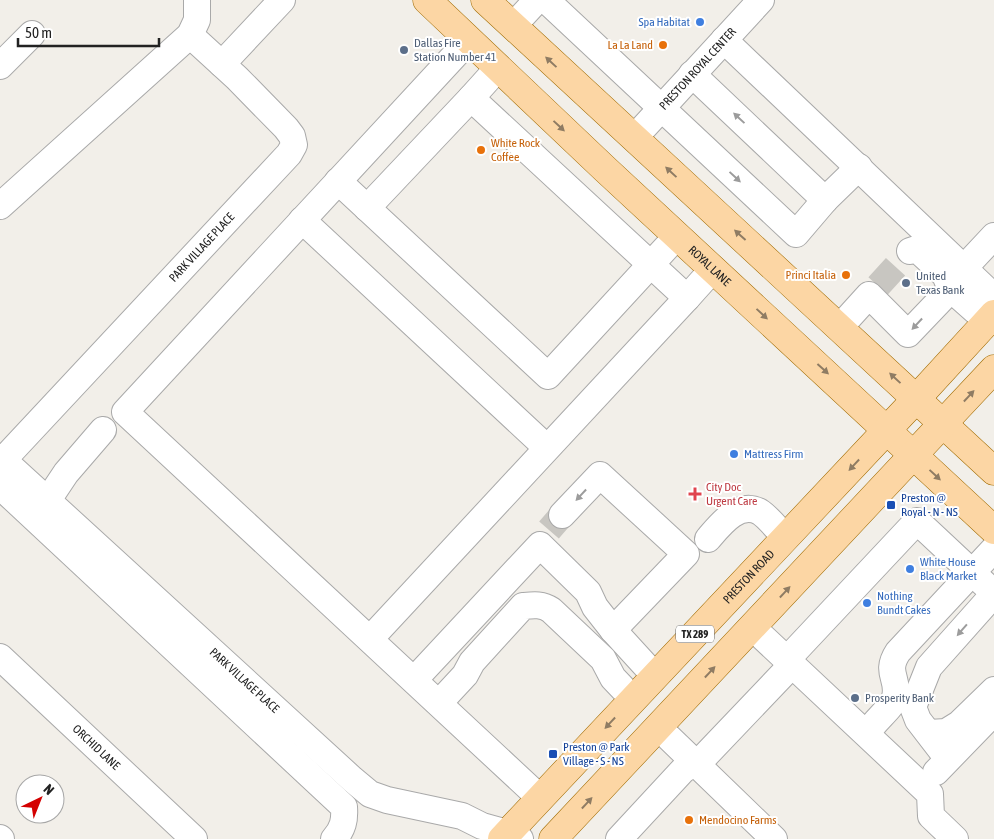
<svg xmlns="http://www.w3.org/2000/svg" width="994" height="839" font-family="'Asap Condensed',sans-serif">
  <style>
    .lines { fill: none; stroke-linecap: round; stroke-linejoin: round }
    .minor-tunnel { stroke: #c8c6c1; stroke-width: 26; stroke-dasharray: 26 13; stroke-linecap: butt }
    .minor-casing { stroke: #a9a9a9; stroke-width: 28 }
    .major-casing { stroke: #a06b00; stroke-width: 29 }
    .minor { stroke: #fff; stroke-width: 26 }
    .major { stroke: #fcd6a4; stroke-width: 28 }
    .oneway { fill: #8f7c63 }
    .oneway2 { fill: #9c9c9c }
    .shop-dot { fill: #3f7fe0; stroke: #fff; stroke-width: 2 }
    .food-dot { fill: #e8710a; stroke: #fff; stroke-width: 2 }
    .service-dot { fill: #5c6f8a; stroke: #fff; stroke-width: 2 }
    .health-dot { fill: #e0444e; stroke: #fff; stroke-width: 2 }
    .transit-dot { fill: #1a4fb4; stroke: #fff; stroke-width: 2 }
    .labels { text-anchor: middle; stroke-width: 4; stroke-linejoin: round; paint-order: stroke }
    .shield { fill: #fff; stroke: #646464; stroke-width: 1 }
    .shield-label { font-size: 11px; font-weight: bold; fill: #222 }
    .shop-label { font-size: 12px; fill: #366cbe; stroke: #fff; text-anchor: start }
    .service-label { font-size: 12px; fill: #4e5e75; stroke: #fff; text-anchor: start }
    .food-label { font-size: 12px; fill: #c56008; stroke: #fff; text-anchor: end }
    .street-label { font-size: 12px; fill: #222; stroke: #fff }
    .health-label { font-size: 12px; fill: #be3a42; stroke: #fff; text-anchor: start }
    .transit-label { font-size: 12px; fill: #164399; stroke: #fff; text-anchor: start }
  </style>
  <rect width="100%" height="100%" fill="#f2efe9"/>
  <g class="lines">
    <path class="minor-tunnel" d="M878 286 899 263
      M549 530 562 515"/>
    <defs>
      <g id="minor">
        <path d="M546 0 796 234 825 200 859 167"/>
        <path d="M513 26 537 0"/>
        <path d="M469 40 125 412 540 798"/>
        <path d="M724 40 994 297"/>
        <path d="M222 64 282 0"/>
        <path d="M0 66 32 34"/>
        <path d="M498 68 471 98 687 298 713 269"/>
        <path d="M692 74 825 200"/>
        <path id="s1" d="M634 138 761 0"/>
        <path d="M338 181 548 376 677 236"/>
        <path d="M0 206 190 35 197 20V0"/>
        <path d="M367 208 471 98"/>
        <path d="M302 220 547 448"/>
        <path d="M910 251 916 249 920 252 945 275 951 289 987 321"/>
        <path d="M964 268 994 236"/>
        <path d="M840 327 869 295 908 334 951 289"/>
        <path id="s2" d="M0 457 352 779 370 794 387 800 462 816 482 826 507 833 520 839"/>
        <path id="s3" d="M3 460 289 154 294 145 292 136 286 128 237 78 190 35"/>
        <path d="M0 486 344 807C345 820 343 829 334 839"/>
        <path d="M48 500 66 473 103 430"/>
        <path d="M562 515 600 475 686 554 613 630"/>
        <path d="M708 539C720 525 739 500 760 512 768 517 778 530 785 537"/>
        <path d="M752 627 930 794 931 816 955 839"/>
        <path d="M370 639 687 298"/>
        <path id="s4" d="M0 657 194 839"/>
        <path d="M414 680 540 545 588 592 595 607 613 630 655 676"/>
        <path d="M439 703 465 675 472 662 523 606C534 605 542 604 551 610L603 659 613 678 633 699"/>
        <path d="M658 727 774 839"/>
        <path d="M929 733 946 732 959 724 994 690"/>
        <path d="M867 734C874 720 892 709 895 697 900 679 884 673 898 652L994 549"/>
        <path d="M948 759 918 720 913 707 929 667 994 594"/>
        <path d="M936 772 994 712"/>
        <path d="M0 838 1 839"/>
        <path d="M619 839 683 770 705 756 785 672 794 652 917 521 994 593"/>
      </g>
      <g id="major">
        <path id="s5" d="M427 0 605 169 994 530"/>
        <path d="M485 0 994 471"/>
        <path id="s6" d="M502 839 917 398 994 314"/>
        <path d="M553 839 994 369"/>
      </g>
    </defs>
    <use href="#minor" class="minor-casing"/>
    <use href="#major" class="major-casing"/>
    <use href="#minor" class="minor"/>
    <use href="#major" class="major"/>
  </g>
  <defs><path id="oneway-solid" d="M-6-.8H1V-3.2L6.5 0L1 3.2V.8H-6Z" transform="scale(1.25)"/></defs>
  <g class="oneway">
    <use href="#oneway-solid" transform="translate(551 62) rotate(-137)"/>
    <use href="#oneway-solid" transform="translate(559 126) rotate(43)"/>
    <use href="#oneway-solid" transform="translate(671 172) rotate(-137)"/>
    <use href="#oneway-solid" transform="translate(740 235) rotate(-138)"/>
    <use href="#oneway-solid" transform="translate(762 314) rotate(43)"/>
    <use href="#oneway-solid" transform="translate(823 369) rotate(42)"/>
    <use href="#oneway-solid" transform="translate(895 378) rotate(-137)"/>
    <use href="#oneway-solid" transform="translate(969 396) rotate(-47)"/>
    <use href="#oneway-solid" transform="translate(854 465) rotate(133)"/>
    <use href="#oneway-solid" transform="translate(935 475) rotate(43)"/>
    <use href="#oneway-solid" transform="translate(785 592) rotate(-47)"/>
    <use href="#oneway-solid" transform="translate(710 672) rotate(-47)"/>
    <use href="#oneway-solid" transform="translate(610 723) rotate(133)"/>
    <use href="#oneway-solid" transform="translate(587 803) rotate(-47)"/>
  </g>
  <g class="oneway2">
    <use href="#oneway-solid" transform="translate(739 118) rotate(-137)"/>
    <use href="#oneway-solid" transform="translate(735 177) rotate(43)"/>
    <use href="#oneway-solid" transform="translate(917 324) rotate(133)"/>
    <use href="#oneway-solid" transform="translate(581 495) rotate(133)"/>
    <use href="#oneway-solid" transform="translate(962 630) rotate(131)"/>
  </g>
  <g class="shop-dot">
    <circle cx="700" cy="22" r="5"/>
    <circle cx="734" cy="454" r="5"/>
    <circle cx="910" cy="569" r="5"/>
    <circle cx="867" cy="603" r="5"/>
  </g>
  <g class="food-dot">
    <circle cx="663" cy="45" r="5"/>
    <circle cx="481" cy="150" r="5"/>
    <circle cx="846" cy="275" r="5"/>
    <circle cx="689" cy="820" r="5"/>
  </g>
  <g class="service-dot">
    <circle cx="404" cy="50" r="5"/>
    <circle cx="906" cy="283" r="5"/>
    <circle cx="855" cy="698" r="5"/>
  </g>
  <path class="health-dot" d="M692.5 486.5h5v5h5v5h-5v5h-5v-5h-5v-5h5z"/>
  <g class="transit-dot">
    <rect x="886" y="500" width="10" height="10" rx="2.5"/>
    <rect x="548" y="749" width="10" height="10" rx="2.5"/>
  </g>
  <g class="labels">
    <rect class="shield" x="676" y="625.5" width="38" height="17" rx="4"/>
    <g class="shield-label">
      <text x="695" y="638">TX 289</text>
    </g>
    <g class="shop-label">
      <text x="690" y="26" text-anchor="end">Spa Habitat</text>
      <text x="744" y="458">Mattress Firm</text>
      <text x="920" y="566">White House<tspan x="920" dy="14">Black Market</tspan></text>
      <text x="877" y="600">Nothing<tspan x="877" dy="14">Bundt Cakes</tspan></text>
    </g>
    <g class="service-label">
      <text x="414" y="47">Dallas Fire<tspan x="414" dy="14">Station Number 41</tspan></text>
      <text x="916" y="280">United<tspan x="916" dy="14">Texas Bank</tspan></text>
      <text x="865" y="702">Prosperity Bank</text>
    </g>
    <g class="food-label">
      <text x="653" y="49">La La Land</text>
      <text x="491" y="147" text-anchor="start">White Rock<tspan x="491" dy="14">Coffee</tspan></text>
      <text x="836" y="279">Princi Italia</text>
      <text x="699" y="824" text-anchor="start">Mendocino Farms</text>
    </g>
    <g class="street-label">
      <text dy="4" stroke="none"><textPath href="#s1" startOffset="94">PRESTON ROYAL CENTER</textPath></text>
      <text dy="4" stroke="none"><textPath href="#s3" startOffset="291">PARK VILLAGE PLACE</textPath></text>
      <text dy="4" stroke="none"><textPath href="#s5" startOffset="388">ROYAL LANE</textPath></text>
      <text dy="4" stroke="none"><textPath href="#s6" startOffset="360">PRESTON ROAD</textPath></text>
      <text dy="4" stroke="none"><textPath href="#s2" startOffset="331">PARK VILLAGE PLACE</textPath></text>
      <text dy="4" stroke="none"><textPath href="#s4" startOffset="132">ORCHID LANE</textPath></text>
    </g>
    <g class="health-label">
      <text x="706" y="491">City Doc<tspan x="706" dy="14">Urgent Care</tspan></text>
    </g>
    <g class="transit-label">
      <text x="901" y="502">Preston @<tspan x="901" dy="14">Royal - N - NS</tspan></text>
      <text x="563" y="751">Preston @ Park<tspan x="563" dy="14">Village - S - NS</tspan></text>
    </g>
  </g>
  <g transform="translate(40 799) rotate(43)"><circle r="24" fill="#ffffff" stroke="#a7a7a7"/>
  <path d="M0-4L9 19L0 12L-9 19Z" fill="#d40000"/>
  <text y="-8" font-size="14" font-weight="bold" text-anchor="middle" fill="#222222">N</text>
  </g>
  <path d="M18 38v8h141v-8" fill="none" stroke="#222222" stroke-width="2.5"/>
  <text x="25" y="38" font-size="15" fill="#222222" stroke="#ffffff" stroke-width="4" paint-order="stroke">50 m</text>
</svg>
